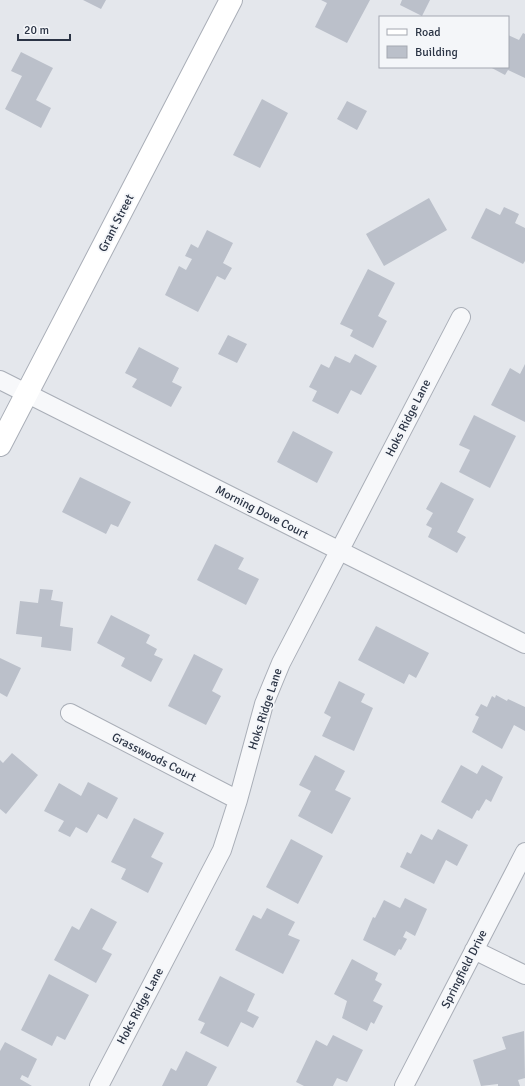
<svg xmlns="http://www.w3.org/2000/svg" width="525" height="1086" font-family="Signika,sans-serif">
  <style>
    .building { fill: #bbc0ca }
    .lines { fill: none; stroke-linecap: round; stroke-linejoin: round }
    .street-casing { stroke: #a9aeb7; stroke-width: 20 }
    .secondary-casing { stroke: #a9aeb7; stroke-width: 24 }
    .street { stroke: #f7f8fa; stroke-width: 18 }
    .secondary { stroke: #fff; stroke-width: 22 }
    .labels { text-anchor: middle; stroke-width: 3.5; stroke-linejoin: round; paint-order: stroke }
    .street-label { font-size: 12px; fill: #2b3445; stroke: #f4f6f9 }
  </style>
  <rect width="100%" height="100%" fill="#e4e7ec"/>
  <path class="building" d="M83 0H106L101 9Z
    M321 0H370L347 43 315 27 327 3Z
    M402 0H430L422 16 400 5Z
    M523 33 525 34V78L508 70 505 75 490 67H508V35L519 40Z
    M21 52 53 68 36 100 51 108 41 128 5 109 22 76 11 71Z
    M262 99 288 113 260 168 233 155Z
    M347 101 367 111 357 130 337 119Z
    M429 198 447 230 384 266 366 234Z
    M504 207 519 214 515 223 525 228V261L523 264 471 238 486 208 500 215Z
    M207 230 233 243 223 263 232 268 225 280 217 276 198 312 165 295 179 266 186 270 192 259 185 256 191 244 198 248Z
    M368 269 395 283 378 316 387 321 373 348 350 336 353 330 340 324Z
    M228 335 247 344 237 363 218 354Z
    M139 347 179 368 172 382 182 387 171 407 132 387 137 379 125 373Z
    M355 354 377 366 361 395 351 390 338 414 312 401 317 391 309 387 321 364 329 368 335 356 350 363Z
    M525 364V422L491 405 510 368 520 374Z
    M474 415 516 436 490 488 459 472 470 450 459 445Z
    M293 431 333 452 317 483 277 462Z
    M80 477 131 502 118 527 111 524 106 534 62 512Z
    M441 482 474 499 457 532 466 537 457 553 428 537 432 528 426 525 433 513 426 509Z
    M215 544 244 558 238 569 259 579 246 605 197 580Z
    M40 589 53 590 51 600 63 602 60 626 73 628 71 651 41 647 42 637 16 634 20 601 38 603Z
    M111 615 150 635 146 643 157 649 154 655 163 659 151 682 121 666 125 658 97 643Z
    M376 626 429 653 416 678 409 674 404 684 358 660Z
    M194 654 223 669 212 691 221 696 206 725 168 706Z
    M0 658 21 668 7 697 0 693Z
    M339 681 365 694 361 702 373 708 354 751 322 736 331 717 324 713Z
    M496 695 507 701 508 699 525 707V731L514 725 502 749 472 732 479 717 475 715 481 704 487 707 492 696 495 698Z
    M12 753 38 775 6 814 0 809V760L3 763Z
    M315 755 345 771 335 790 351 798 332 834 298 816 311 791 299 785Z
    M461 765 477 774 482 765 503 777 491 802 486 799 479 811 477 810 472 819 441 802Z
    M88 782 118 798 107 819 98 814 87 833 76 827 70 837 58 831 64 821 44 811 59 783 81 796Z
    M134 818 164 833 151 857 163 863 148 893 121 879 126 869 111 862Z
    M438 829 468 845 457 866 446 860 434 884 400 867 407 852 411 854 421 834 432 840Z
    M291 839 323 856 298 904 266 887Z
    M405 898 427 909 415 936 406 931 403 937 407 939 401 950 399 949 395 956 363 940 373 917 375 918 384 900 400 908Z
    M91 908 117 922 102 949 112 954 96 983 54 960 72 926 79 930Z
    M267 908 295 922 288 935 300 940 283 974 235 950 253 915 261 919Z
    M352 959 378 973 375 980 382 984 373 1001 383 1006 374 1024 371 1022 367 1031 342 1018 347 1001 334 994Z
    M49 974 89 995 65 1040 57 1036 52 1046 21 1030Z
    M220 976 255 994 247 1011 259 1017 253 1028 241 1022 228 1047 200 1033 205 1023 198 1020Z
    M524 1031 525 1078 518 1080 520 1086H498V1084L481 1086 473 1060 506 1049 502 1037Z
    M333 1035 363 1050 347 1082 337 1078 333 1086H304L296 1082 316 1040 327 1046Z
    M5 1042 37 1059 28 1078 22 1075 20 1079 32 1086H0V1051Z
    M186 1051 217 1067 207 1086H162L171 1068 176 1071Z"/>
  <g class="lines">
    <defs>
      <path id="street" d="M0 380 525 644
        M70 713 238 800
        M474 950 525 975
        M99 1086 222 850 238 800 264 704 281 663 461 317
        M404 1086 525 852"/>
      <path id="secondary" d="M0 445 231 0"/>
    </defs>
    <use href="#street" class="street-casing"/>
    <use href="#secondary" class="secondary-casing"/>
    <use href="#street" class="street"/>
    <use href="#secondary" class="secondary"/>
  </g>
  <g class="labels">
    <g class="street-label">
      <text transform="translate(116 223) rotate(-63)" y="4">Grant Street</text>
      <text transform="translate(408 418) rotate(-63)" y="4">Hoks Ridge Lane</text>
      <text transform="translate(262 512) rotate(27)" y="4">Morning Dove Court</text>
      <text transform="translate(265 709) rotate(-72)" y="4">Hoks Ridge Lane</text>
      <text transform="translate(154 757) rotate(27)" y="4">Grasswoods Court</text>
      <text transform="translate(464 969) rotate(-63)" y="4">Springfield Drive</text>
      <text transform="translate(140 1006) rotate(-62)" y="4">Hoks Ridge Lane</text>
    </g>
  </g>
  <rect x="379" y="16" width="130" height="52" fill="#f4f6f9" stroke="#a4a8b1"/>
  <rect x="387" y="29" width="20" height="6" fill="#ffffff" stroke="#a4a8b1"/>
  <text x="415" y="36" font-size="12" fill="#2b3445">Road</text>
  <rect x="387" y="46" width="20" height="12" fill="#bbc0ca" stroke="#a4a8b1"/>
  <text x="415" y="56" font-size="12" fill="#2b3445">Building</text>
  <path d="M18 34v6h52v-6" fill="none" stroke="#2b3445" stroke-width="2"/>
  <text x="24" y="34" font-size="12" fill="#2b3445" stroke="#f4f6f9" stroke-width="3" paint-order="stroke">20 m</text>
</svg>
